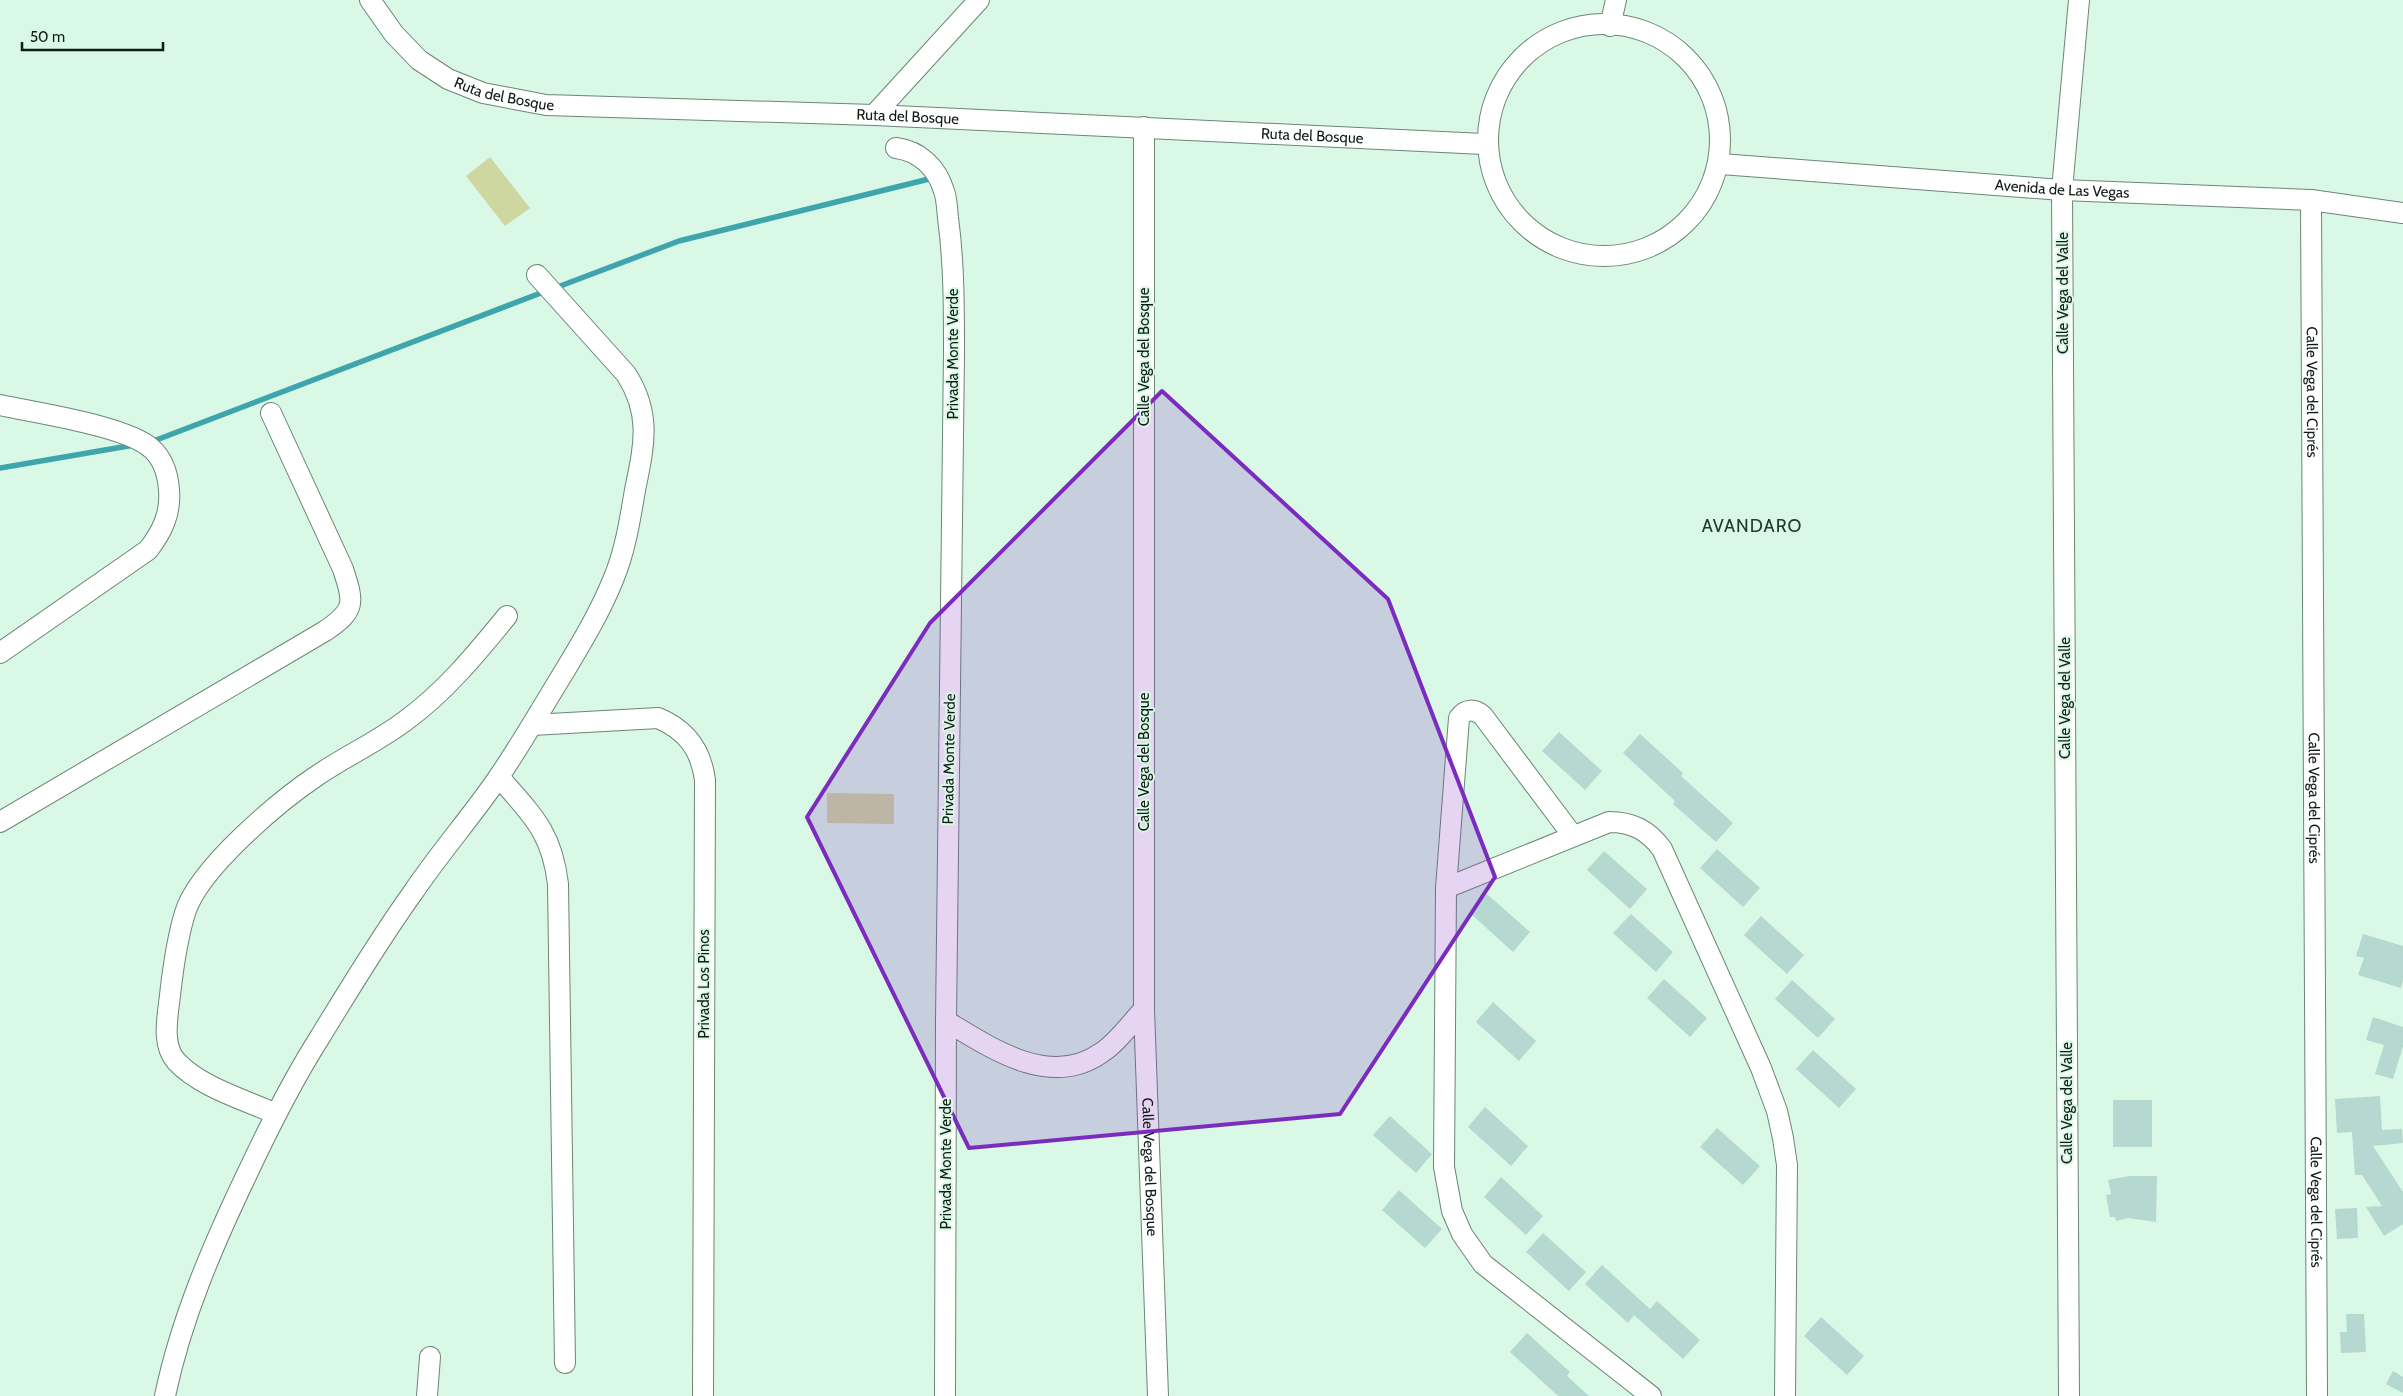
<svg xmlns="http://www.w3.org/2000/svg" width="2403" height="1396" font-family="Cabin,sans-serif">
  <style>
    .green { fill: #cdd79f }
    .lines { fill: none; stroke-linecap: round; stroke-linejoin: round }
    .stream { stroke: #3ea5ad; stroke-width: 5.5 }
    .building { fill: #b5d8d1 }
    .street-casing { stroke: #6b8676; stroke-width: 22 }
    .street { stroke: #fff; stroke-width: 20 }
    .marked { fill: #7b2cbf; fill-opacity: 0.2; stroke: #7b2cbf; stroke-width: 4; stroke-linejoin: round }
    .labels { text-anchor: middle; stroke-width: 4; stroke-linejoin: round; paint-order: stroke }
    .street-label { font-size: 15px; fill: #101b15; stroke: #daf8e6 }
    .quarter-label { font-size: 18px; letter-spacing: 1px; fill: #213a2c; stroke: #daf8e6 }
  </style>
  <rect width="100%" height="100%" fill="#daf8e6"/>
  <path class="green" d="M490 157 530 208 505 226 466 176Z
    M827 793 894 794V824L827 823Z"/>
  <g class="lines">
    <path class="stream" d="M555 288 679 241 929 179
      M151 442 546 291
      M0 468 134 445"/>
  </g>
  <path class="building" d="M1559 732 1602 771 1585 790 1542 751Z
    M1640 734 1683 773 1681 776 1733 823 1716 842 1673 804 1675 801 1623 753Z
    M1717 849 1760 888 1743 907 1700 868Z
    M1604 851 1647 889 1630 909 1587 870Z
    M1487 894 1530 932 1513 952 1470 913Z
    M1631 914 1673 952 1656 972 1613 933Z
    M1761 916 1804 955 1787 974 1744 935Z
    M2363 934 2403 946V980L2401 988 2358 975 2364 958 2356 956Z
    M1664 979 1707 1018 1690 1037 1647 998Z
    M1792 980 1835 1019 1818 1038 1775 999Z
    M1493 1002 1536 1041 1519 1061 1476 1022Z
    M2373 1017 2403 1027V1046L2393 1079 2375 1074 2384 1045 2366 1040Z
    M1813 1050 1856 1089 1839 1108 1796 1069Z
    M2380 1096 2382 1130 2402 1129 2403 1143 2373 1146 2403 1192V1224L2384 1236 2366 1207 2382 1206 2362 1175H2355L2352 1132 2337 1133 2335 1099Z
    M2113 1100H2152V1147H2113Z
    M1485 1107 1528 1146 1511 1166 1468 1127Z
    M1390 1116 1432 1154 1416 1173 1373 1135Z
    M1717 1128 1760 1166 1743 1185 1700 1147Z
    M2129 1176H2157L2156 1222 2128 1218 2116 1221 2115 1217H2110L2106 1195 2111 1194 2108 1180Z
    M1501 1177 1543 1216 1526 1235 1484 1197Z
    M1399 1190 1442 1229 1425 1248 1382 1210Z
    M2357 1208 2358 1238 2337 1239 2335 1209Z
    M1543 1233 1586 1272 1569 1291 1526 1252Z
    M1602 1265 1650 1309 1657 1301 1700 1340 1683 1359 1634 1315 1628 1323 1585 1284Z
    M2346 1314H2364L2366 1352 2341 1353 2340 1332H2347Z
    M1821 1317 1864 1356 1847 1375 1804 1336Z
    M1527 1333 1570 1372 1567 1376 1589 1396H1558L1510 1352Z
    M2393 1371 2403 1377V1393L2386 1384Z"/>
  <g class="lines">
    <defs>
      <g id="street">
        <path id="s1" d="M370 0 394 34 419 60 448 79 483 93 546 105 874 115 1484 144"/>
        <circle cx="1604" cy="140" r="116"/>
        <path d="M1610 26 1616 0"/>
        <path d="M874 115 979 0"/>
        <path id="s2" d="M1144 127V1009L1158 1396"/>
        <path d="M896 148C920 151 937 168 944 191 947 199 947 209 948 218 954 262 954 308 954 352L946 1021 945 1396"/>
        <path id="s3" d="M1721 164 2062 190 2311 200 2403 213"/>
        <path id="s4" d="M2311 200 2317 1396"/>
        <path d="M0 405C36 413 128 426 152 449 164 460 168 476 169 490 171 514 162 532 148 550L0 653"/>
        <path d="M532 725 658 718C687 730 701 750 705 780L703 1396"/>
        <path d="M499 777C532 815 552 832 558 884L565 1363"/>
        <path d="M0 822 325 631C356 610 354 603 343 569L271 413"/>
        <path d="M1446 888 1459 718C1466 708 1475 709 1483 716L1573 836"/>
        <path d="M946 1021C991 1048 1050 1089 1101 1053 1117 1043 1131 1023 1144 1009"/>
        <path d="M276 1114C243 1099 200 1087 176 1061 161 1044 168 1015 170 995 173 968 177 939 185 913 198 869 279 801 318 775 346 756 377 742 405 721 445 692 476 654 507 616"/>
        <path d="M165 1396C181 1319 213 1245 247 1174 269 1127 292 1081 320 1037 350 988 380 938 414 891 441 851 473 815 500 775 523 741 543 706 564 672 582 642 600 612 613 580 625 552 630 520 635 490 644 446 652 414 626 374L537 275"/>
        <path d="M427 1396 430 1357"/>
        <path d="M1651 1396 1483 1264 1462 1234 1452 1211 1444 1167 1446 888 1609 822C1632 822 1648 830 1662 849L1761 1068 1777 1111 1783 1138 1787 1165 1785 1396"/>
        <path d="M2069 1396 2062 190 2079 0"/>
      </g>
    </defs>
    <use href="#street" class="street-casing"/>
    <use href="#street" class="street"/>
  </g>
  <path class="marked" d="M1162 391 1388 599 1495 877 1340 1114 969 1148 807 817 930 623Z"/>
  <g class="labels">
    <g class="street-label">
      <text dy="5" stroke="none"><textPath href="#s1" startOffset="171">Ruta del Bosque</textPath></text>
      <text dy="5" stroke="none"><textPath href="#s1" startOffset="576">Ruta del Bosque</textPath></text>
      <text dy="5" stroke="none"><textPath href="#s1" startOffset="981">Ruta del Bosque</textPath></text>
      <text dy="5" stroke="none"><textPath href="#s3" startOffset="342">Avenida de Las Vegas</textPath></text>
      <text transform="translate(2063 293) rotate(-90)" y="5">Calle Vega del Valle</text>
      <text transform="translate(953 354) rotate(-90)" y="5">Privada Monte Verde</text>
      <text transform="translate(1144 357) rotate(-90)" y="5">Calle Vega del Bosque</text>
      <text dy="5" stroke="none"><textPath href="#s4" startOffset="192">Calle Vega del Ciprés</textPath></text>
      <text transform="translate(2065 698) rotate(-90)" y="5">Calle Vega del Valle</text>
      <text transform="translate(949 759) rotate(-89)" y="5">Privada Monte Verde</text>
      <text transform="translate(1144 762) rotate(-90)" y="5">Calle Vega del Bosque</text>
      <text dy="5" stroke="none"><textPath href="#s4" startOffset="598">Calle Vega del Ciprés</textPath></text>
      <text transform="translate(704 984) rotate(-90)" y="5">Privada Los Pinos</text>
      <text transform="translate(2067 1103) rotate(-90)" y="5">Calle Vega del Valle</text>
      <text transform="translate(946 1164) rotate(-90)" y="5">Privada Monte Verde</text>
      <text dy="5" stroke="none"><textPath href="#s2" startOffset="1040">Calle Vega del Bosque</textPath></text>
      <text dy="5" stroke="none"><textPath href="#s4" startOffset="1002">Calle Vega del Ciprés</textPath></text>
    </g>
    <g class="quarter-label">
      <text x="1752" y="532">AVANDARO</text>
    </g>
  </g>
  <path d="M22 42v8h141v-8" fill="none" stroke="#101b15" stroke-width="2.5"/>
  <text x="30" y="42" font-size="15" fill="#101b15" stroke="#daf8e6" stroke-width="4" paint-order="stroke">50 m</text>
</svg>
